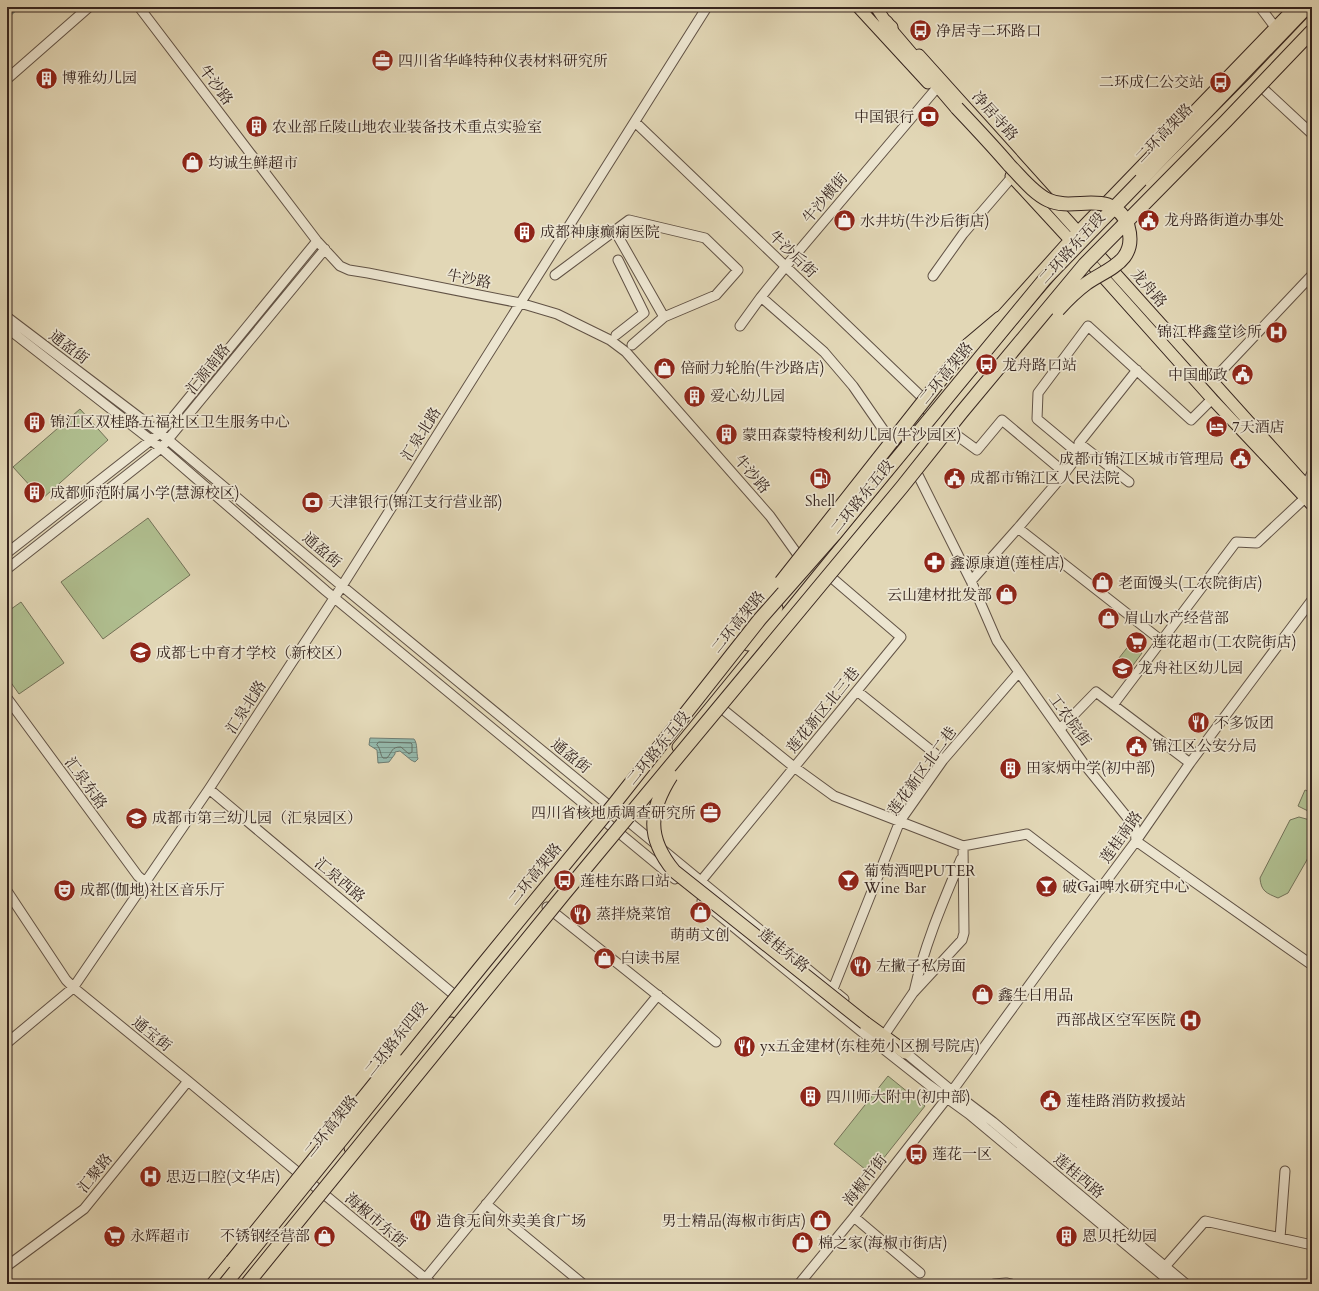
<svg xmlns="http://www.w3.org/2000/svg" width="1319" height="1291" font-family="Cardo,'Noto Serif SC',serif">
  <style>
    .garden { fill: #b0bf90; stroke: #737258 }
    .water { fill: url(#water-rules); stroke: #6f7e74 }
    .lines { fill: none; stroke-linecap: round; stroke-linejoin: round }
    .shore { stroke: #667066; stroke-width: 1 }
    .minor-casing { stroke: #615245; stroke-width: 11 }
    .major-casing { stroke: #36251f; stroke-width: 13 }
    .highway-casing { stroke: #36251f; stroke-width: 15 }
    .minor { stroke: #ece5d0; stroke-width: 9 }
    .major { stroke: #e2d7b6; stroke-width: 11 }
    .highway { stroke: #e2d7b6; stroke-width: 13 }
    .highway-bridge-casing { stroke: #36251f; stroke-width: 15; stroke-linecap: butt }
    .highway-bridge { stroke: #e2d7b6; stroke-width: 13 }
    .labels { text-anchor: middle; stroke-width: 3.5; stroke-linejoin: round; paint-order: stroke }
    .poi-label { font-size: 15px; fill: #36251f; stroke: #ece5d0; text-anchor: start }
    .street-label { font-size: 15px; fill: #36251f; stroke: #ece5d0 }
  </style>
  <defs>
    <pattern id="water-rules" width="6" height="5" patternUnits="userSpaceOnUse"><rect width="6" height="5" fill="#95baad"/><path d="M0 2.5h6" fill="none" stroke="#7a978c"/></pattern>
  </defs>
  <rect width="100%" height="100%" fill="#e2d7b6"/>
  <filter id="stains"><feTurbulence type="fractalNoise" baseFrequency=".005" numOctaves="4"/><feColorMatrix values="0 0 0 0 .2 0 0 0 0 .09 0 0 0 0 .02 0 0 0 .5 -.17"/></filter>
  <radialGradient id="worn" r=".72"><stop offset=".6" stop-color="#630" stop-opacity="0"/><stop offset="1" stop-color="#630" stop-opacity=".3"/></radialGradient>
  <path class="garden" d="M80 409 108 440 42 499 13 467Z
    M148 518 190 575 103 639 61 582Z
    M21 602 64 663 19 694 7 677V612Z
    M1130 644 1142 653 1131 668 1119 658Z
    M1305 790 1312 793V813L1298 806Z
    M1299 817 1310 820 1312 823V851L1288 893 1278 898C1266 893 1261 891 1260 878L1290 820Z
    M888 1076 925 1106 871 1174 834 1144Z"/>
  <path class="water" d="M7 7H20L7 19Z
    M370 738 414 739C418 744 416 752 418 759L415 762 411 760 400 751 395 752V754L389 762 378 763 377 750 369 745Z"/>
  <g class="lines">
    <path class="shore" d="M379 742 411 743 412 744V752L409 754 401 747C391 747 393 751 387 758H383C380 755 381 749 377 745Z"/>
    <defs>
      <path id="minor" d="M139 7 317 241 340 266 349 270 368 273 520 303 557 314 610 340 626 352 770 516 803 562
        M1260 7 1275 27
        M7 79 89 7
        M1256 82 1312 134
        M635 122 928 403
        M615 231 664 317
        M555 275 629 220 705 238 738 270 716 295 664 317 632 345
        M933 276 963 234 1012 177
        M761 297 824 352 853 386 898 451
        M7 317 160 433 342 586 844 999
        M740 326 761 297 786 266 935 90
        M7 328 161 448 326 591 675 879
        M616 335 644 313 618 260
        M1212 381 1312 275
        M944 426 977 450 1002 420 1065 473 1018 528
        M1079 443 1137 370
        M1079 449V443L1129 482
        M914 467 971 581 997 641 1084 764 1135 827 1136 841 1312 965
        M1065 473 1079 454 1037 419 1038 393 1088 326 1191 420 1212 399
        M1306 485 1312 473
        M7 553 160 433 317 241
        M7 569 161 448 325 249
        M971 581 1018 528 1162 641
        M857 691 943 760
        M7 698 138 876 145 882
        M715 703 794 767 834 796 963 846 1027 834 1100 890
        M1113 705 1236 542 1257 543 1306 497
        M1060 729 1096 692 1190 763
        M209 789 452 993
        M701 881 901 637 825 572
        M7 891 66 980 74 988 188 1081 432 1284
        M702 901 857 1028 929 1085 969 1114 1173 1284
        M547 907 716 1042
        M833 989 900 821 943 760 1019 672
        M914 992C924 946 943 902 961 859
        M885 1034 913 993 962 940 964 933 963 846
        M7 1043 73 988 209 789 342 586 707 7
        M900 1048 952 1091 993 1122 1186 1284
        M486 1204 583 1284
        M854 1217 920 1273
        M1280 1238 1285 1171
        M7 1266 84 1209 188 1081
        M1162 1270 1205 1221 1312 1245
        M425 1279 658 995
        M799 1284 854 1217 947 1098 1057 947 1136 841 1190 763 1312 600
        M994 1284 1006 1283 1011 1284"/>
      <path id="major" d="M858 7 928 83
        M876 7 886 22 892 27
        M919 55 1312 492
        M1011 176 1070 240 1212 399 1312 505
        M929 411 1000 318 1070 240 1295 7
        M748 645 777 608
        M678 747 911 461 1025 323 1083 255 1255 81 1312 21
        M350 1148 451 1023
        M7 1283V1284"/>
      <path id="highway" d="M886 22 893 33 957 108
        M1141 180 1307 7
        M968 345 1000 318
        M865 1023 905 1052
        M213 1284 232 1261"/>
    </defs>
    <use href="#minor" class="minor-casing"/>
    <use href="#major" class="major-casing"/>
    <use href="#highway" class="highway-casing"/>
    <use href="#minor" class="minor"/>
    <use href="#major" class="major"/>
    <use href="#highway" class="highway"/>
    <defs>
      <path id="highway-bridge" d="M957 108C975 127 993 146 1010 166 1021 177 1033 193 1048 200 1067 209 1089 199 1108 205 1118 209 1125 216 1128 226 1138 261 1109 268 1087 283 1076 291 1067 300 1058 310
        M781 582 968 345
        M671 776C649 811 646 837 674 871L865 1023
        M232 1261 381 1076 396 1060
        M225 1284 480 968 615 803 760 619 834 535 1044 280 1141 180
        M247 1284 564 894 818 588 902 487 961 413 1085 264 1226 121 1312 31"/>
    </defs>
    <use href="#highway-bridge" class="highway-bridge-casing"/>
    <use href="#highway-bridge" class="highway-bridge"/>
  </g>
  <defs>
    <symbol id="bus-disc" viewBox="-11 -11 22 22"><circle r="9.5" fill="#8f2418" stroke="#ece5d0"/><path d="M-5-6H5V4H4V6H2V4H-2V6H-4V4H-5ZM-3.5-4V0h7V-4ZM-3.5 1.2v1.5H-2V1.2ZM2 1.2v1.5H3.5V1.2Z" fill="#fff"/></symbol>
    <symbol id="office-disc" viewBox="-11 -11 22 22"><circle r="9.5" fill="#8f2418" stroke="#ece5d0"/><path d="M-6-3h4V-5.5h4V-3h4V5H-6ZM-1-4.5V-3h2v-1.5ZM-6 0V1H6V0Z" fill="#fff"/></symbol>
    <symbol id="building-disc" viewBox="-11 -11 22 22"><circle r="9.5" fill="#8f2418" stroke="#ece5d0"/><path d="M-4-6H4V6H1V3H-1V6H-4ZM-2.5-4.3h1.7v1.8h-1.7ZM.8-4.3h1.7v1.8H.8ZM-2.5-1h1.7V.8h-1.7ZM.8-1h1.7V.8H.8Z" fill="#fff"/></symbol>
    <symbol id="bank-disc" viewBox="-11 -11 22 22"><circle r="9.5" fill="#8f2418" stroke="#ece5d0"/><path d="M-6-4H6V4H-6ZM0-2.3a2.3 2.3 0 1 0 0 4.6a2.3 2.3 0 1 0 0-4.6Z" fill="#fff"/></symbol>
    <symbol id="shop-disc" viewBox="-11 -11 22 22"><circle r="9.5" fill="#8f2418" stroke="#ece5d0"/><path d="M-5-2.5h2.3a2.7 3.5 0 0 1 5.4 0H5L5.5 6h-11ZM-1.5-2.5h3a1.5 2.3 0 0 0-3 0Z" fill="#fff"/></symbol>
    <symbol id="civic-disc" viewBox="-11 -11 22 22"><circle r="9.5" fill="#8f2418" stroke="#ece5d0"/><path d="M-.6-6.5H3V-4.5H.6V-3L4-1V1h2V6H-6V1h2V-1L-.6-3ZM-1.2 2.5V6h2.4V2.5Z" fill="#fff"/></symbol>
    <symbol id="hospital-disc" viewBox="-11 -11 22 22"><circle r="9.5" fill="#8f2418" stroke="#ece5d0"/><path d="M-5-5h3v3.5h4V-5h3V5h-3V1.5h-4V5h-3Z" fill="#fff"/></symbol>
    <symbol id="hotel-disc" viewBox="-11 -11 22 22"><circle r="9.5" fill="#8f2418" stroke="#ece5d0"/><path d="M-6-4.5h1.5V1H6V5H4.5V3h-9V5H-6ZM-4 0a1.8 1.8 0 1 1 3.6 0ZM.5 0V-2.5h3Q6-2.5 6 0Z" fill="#fff"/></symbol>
    <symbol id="fuel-disc" viewBox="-11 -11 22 22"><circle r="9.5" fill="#8f2418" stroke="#ece5d0"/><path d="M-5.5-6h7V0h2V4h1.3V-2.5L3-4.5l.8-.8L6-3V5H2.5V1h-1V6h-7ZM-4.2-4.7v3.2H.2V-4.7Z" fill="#fff"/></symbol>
    <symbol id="pharmacy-disc" viewBox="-11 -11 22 22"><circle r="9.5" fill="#8f2418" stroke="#ece5d0"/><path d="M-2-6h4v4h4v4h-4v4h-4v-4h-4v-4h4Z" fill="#fff"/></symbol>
    <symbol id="supermarket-disc" viewBox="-11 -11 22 22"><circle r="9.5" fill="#8f2418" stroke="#ece5d0"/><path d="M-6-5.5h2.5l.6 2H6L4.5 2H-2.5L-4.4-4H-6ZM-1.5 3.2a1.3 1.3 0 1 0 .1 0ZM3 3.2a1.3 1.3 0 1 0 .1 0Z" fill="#fff"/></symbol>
    <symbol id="school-disc" viewBox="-11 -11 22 22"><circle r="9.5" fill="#8f2418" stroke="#ece5d0"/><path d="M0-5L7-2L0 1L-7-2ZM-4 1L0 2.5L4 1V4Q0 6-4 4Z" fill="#fff"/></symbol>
    <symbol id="restaurant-disc" viewBox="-11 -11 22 22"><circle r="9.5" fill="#8f2418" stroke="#ece5d0"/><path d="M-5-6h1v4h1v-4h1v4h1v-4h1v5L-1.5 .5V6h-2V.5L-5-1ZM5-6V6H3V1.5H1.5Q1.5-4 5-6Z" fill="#fff"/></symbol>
    <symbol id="bar-disc" viewBox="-11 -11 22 22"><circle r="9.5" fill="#8f2418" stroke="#ece5d0"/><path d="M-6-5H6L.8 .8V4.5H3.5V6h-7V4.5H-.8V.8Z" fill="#fff"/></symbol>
    <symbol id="theatre-disc" viewBox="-11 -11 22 22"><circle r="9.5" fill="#8f2418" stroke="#ece5d0"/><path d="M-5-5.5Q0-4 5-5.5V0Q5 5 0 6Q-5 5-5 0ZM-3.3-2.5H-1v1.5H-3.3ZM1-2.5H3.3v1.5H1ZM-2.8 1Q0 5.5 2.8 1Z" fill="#fff"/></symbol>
  </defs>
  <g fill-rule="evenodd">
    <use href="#bus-disc" x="908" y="18" width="25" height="25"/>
    <use href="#office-disc" x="370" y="48" width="25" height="25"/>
    <use href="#building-disc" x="34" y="66" width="25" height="25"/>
    <use href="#bus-disc" x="1208" y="70" width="25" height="25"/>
    <use href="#bank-disc" x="916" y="104" width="25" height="25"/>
    <use href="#building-disc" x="244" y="114" width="25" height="25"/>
    <use href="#shop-disc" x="180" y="150" width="25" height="25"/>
    <use href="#civic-disc" x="1136" y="208" width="25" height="25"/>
    <use href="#shop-disc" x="832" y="208" width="25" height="25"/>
    <use href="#building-disc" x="512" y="220" width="25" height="25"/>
    <use href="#hospital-disc" x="1264" y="320" width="25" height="25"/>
    <use href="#bus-disc" x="974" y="352" width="25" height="25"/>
    <use href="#shop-disc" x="652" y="356" width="25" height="25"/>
    <use href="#civic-disc" x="1230" y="362" width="25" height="25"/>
    <use href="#building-disc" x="682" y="384" width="25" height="25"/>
    <use href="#building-disc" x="22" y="410" width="25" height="25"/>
    <use href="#hotel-disc" x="1204" y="414" width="25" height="25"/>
    <use href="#building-disc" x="714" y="422" width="25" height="25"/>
    <use href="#civic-disc" x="1228" y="446" width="25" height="25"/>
    <use href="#fuel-disc" x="808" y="466" width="25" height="25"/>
    <use href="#civic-disc" x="942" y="466" width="25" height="25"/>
    <use href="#building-disc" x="22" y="480" width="25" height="25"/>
    <use href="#bank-disc" x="300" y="490" width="25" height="25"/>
    <use href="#pharmacy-disc" x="922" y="550" width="25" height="25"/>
    <use href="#shop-disc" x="1090" y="570" width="25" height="25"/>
    <use href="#shop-disc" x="994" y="582" width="25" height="25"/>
    <use href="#shop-disc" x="1096" y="606" width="25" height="25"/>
    <use href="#supermarket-disc" x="1124" y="630" width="25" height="25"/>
    <use href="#school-disc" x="128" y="640" width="25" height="25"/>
    <use href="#school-disc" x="1110" y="656" width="25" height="25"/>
    <use href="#restaurant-disc" x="1186" y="710" width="25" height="25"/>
    <use href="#civic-disc" x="1124" y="734" width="25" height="25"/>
    <use href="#building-disc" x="998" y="756" width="25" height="25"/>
    <use href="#office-disc" x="698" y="800" width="25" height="25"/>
    <use href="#school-disc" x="124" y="806" width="25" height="25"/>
    <use href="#bar-disc" x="836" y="868" width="25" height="25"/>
    <use href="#bus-disc" x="552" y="868" width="25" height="25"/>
    <use href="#bar-disc" x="1034" y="874" width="25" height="25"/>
    <use href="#theatre-disc" x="52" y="878" width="25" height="25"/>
    <use href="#shop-disc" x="688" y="900" width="25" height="25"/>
    <use href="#restaurant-disc" x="568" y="902" width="25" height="25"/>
    <use href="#shop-disc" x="592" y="946" width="25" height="25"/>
    <use href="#restaurant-disc" x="848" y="954" width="25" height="25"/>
    <use href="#shop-disc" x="970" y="982" width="25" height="25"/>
    <use href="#hospital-disc" x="1178" y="1008" width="25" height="25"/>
    <use href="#restaurant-disc" x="732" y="1034" width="25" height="25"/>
    <use href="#building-disc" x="798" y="1084" width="25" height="25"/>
    <use href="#civic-disc" x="1038" y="1088" width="25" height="25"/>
    <use href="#bus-disc" x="904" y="1142" width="25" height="25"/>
    <use href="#hospital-disc" x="138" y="1164" width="25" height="25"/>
    <use href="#restaurant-disc" x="408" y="1208" width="25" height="25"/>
    <use href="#shop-disc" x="808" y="1208" width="25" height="25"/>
    <use href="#supermarket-disc" x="102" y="1224" width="25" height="25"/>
    <use href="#shop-disc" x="312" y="1224" width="25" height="25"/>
    <use href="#building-disc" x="1054" y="1224" width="25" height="25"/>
    <use href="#shop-disc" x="790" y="1230" width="25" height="25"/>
  </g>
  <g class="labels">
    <g class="poi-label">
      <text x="936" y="36">净居寺二环路口</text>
      <text x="398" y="66">四川省华峰特种仪表材料研究所</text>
      <text x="62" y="83">博雅幼儿园</text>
      <text x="1204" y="87" text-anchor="end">二环成仁公交站</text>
      <text x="914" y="122" text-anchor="end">中国银行</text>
      <text x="272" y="132">农业部丘陵山地农业装备技术重点实验室</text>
      <text x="208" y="168">均诚生鲜超市</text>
      <text x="1164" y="225">龙舟路街道办事处</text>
      <text x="860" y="226">水井坊(牛沙后街店)</text>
      <text x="540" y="237">成都神康癫痫医院</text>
      <text x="1262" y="337" text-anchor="end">锦江桦鑫堂诊所</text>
      <text x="1002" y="370">龙舟路口站</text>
      <text x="680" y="373">倍耐力轮胎(牛沙路店)</text>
      <text x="1228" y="380" text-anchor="end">中国邮政</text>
      <text x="710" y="401">爱心幼儿园</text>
      <text x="50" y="427">锦江区双桂路五福社区卫生服务中心</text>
      <text x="1232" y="432">7天酒店</text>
      <text x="742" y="440">蒙田森蒙特梭利幼儿园(牛沙园区)</text>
      <text x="1224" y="464" text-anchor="end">成都市锦江区城市管理局</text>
      <text x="970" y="483">成都市锦江区人民法院</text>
      <text x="50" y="498">成都师范附属小学(慧源校区)</text>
      <text x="820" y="506" text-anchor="middle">Shell</text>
      <text x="328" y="507">天津银行(锦江支行营业部)</text>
      <text x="950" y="568">鑫源康道(莲桂店)</text>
      <text x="1118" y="588">老面馒头(工农院街店)</text>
      <text x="992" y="600" text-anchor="end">云山建材批发部</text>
      <text x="1124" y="623">眉山水产经营部</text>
      <text x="1152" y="647">莲花超市(工农院街店)</text>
      <text x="156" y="658">成都七中育才学校（新校区）</text>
      <text x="1138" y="673">龙舟社区幼儿园</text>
      <text x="1214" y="728">不多饭团</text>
      <text x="1152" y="751">锦江区公安分局</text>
      <text x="1026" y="773">田家炳中学(初中部)</text>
      <text x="696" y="818" text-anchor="end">四川省核地质调查研究所</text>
      <text x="152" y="823">成都市第三幼儿园（汇泉园区）</text>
      <text x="864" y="876">葡萄酒吧PUTER<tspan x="864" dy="17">Wine Bar</tspan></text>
      <text x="580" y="886">莲桂东路口站</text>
      <text x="1062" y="892">破Gai啤水研究中心</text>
      <text x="80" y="895">成都(伽地)社区音乐厅</text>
      <text x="596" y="919">蒸拌烧菜馆</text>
      <text x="700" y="940" text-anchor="middle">萌萌文创</text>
      <text x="620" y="963">白读书屋</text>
      <text x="876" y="971">左撇子私房面</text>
      <text x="998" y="1000">鑫生日用品</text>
      <text x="1176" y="1025" text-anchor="end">西部战区空军医院</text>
      <text x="760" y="1051">yx五金建材(东桂苑小区捌号院店)</text>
      <text x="826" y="1102">四川师大附中(初中部)</text>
      <text x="1066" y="1106">莲桂路消防救援站</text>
      <text x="932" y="1159">莲花一区</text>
      <text x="166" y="1182">思迈口腔(文华店)</text>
      <text x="436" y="1226">造食无间外卖美食广场</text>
      <text x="806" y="1226" text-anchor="end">男士精品(海椒市街店)</text>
      <text x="130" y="1241">永辉超市</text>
      <text x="310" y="1241" text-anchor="end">不锈钢经营部</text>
      <text x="1082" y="1241">恩贝托幼园</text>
      <text x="818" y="1248">棉之家(海椒市街店)</text>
    </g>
    <g class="street-label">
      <text transform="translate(216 85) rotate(53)" y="5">牛沙路</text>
      <text transform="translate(995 116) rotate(48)" y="5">净居寺路</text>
      <text transform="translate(1164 133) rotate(-46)" y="5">二环高架路</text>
      <text transform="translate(825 198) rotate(-50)" y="5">牛沙横街</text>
      <text transform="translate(1072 248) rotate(-48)" y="5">二环路东五段</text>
      <text transform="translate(793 254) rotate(44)" y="5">牛沙后街</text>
      <text transform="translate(469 279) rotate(11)" y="5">牛沙路</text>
      <text transform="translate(1149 288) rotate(49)" y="5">龙舟路</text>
      <text transform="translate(69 347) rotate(37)" y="5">通盈街</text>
      <text transform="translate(208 369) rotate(-51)" y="5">汇源南路</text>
      <text transform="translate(946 373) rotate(-51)" y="5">二环高架路</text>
      <text transform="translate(421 434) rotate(-58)" y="5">汇泉北路</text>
      <text transform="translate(752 474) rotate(49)" y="5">牛沙路</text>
      <text transform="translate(862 497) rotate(-51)" y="5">二环路东五段</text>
      <text transform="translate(322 550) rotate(40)" y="5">通盈街</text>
      <text transform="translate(738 622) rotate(-51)" y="5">二环高架路</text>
      <text transform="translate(246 707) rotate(-57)" y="5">汇泉北路</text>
      <text transform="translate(823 710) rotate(-51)" y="5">莲花新区北三巷</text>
      <text transform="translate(1070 720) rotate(54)" y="5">工农院街</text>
      <text transform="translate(658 748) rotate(-51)" y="5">二环路东五段</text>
      <text transform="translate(571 756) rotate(39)" y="5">通盈街</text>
      <text transform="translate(922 771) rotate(-54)" y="5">莲花新区北二巷</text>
      <text transform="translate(86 783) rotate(54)" y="5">汇泉东路</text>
      <text transform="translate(1121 837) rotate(-54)" y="5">莲桂南路</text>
      <text transform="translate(535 874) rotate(-51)" y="5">二环高架路</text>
      <text transform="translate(340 880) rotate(40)" y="5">汇泉西路</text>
      <text transform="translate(784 950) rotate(39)" y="5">莲桂东路</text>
      <text transform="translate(152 1034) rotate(39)" y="5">通宝街</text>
      <text transform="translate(396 1039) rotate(-51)" y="5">二环路东四段</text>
      <text transform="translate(331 1126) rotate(-51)" y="5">二环高架路</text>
      <text transform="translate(95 1173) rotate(-51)" y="5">汇聚路</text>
      <text transform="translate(1079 1176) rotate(40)" y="5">莲桂西路</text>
      <text transform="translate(865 1180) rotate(-52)" y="5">海椒市街</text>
      <text transform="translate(376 1220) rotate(40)" y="5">海椒市东街</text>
    </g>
  </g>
  <rect width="1319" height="1291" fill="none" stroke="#e2d7b6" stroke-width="24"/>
  <rect x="8" y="8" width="1303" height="1275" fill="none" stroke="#36251f" stroke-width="2"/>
  <rect x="12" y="12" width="1295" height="1267" fill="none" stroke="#36251f"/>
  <rect width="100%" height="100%" filter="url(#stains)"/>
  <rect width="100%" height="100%" fill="url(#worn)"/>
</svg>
